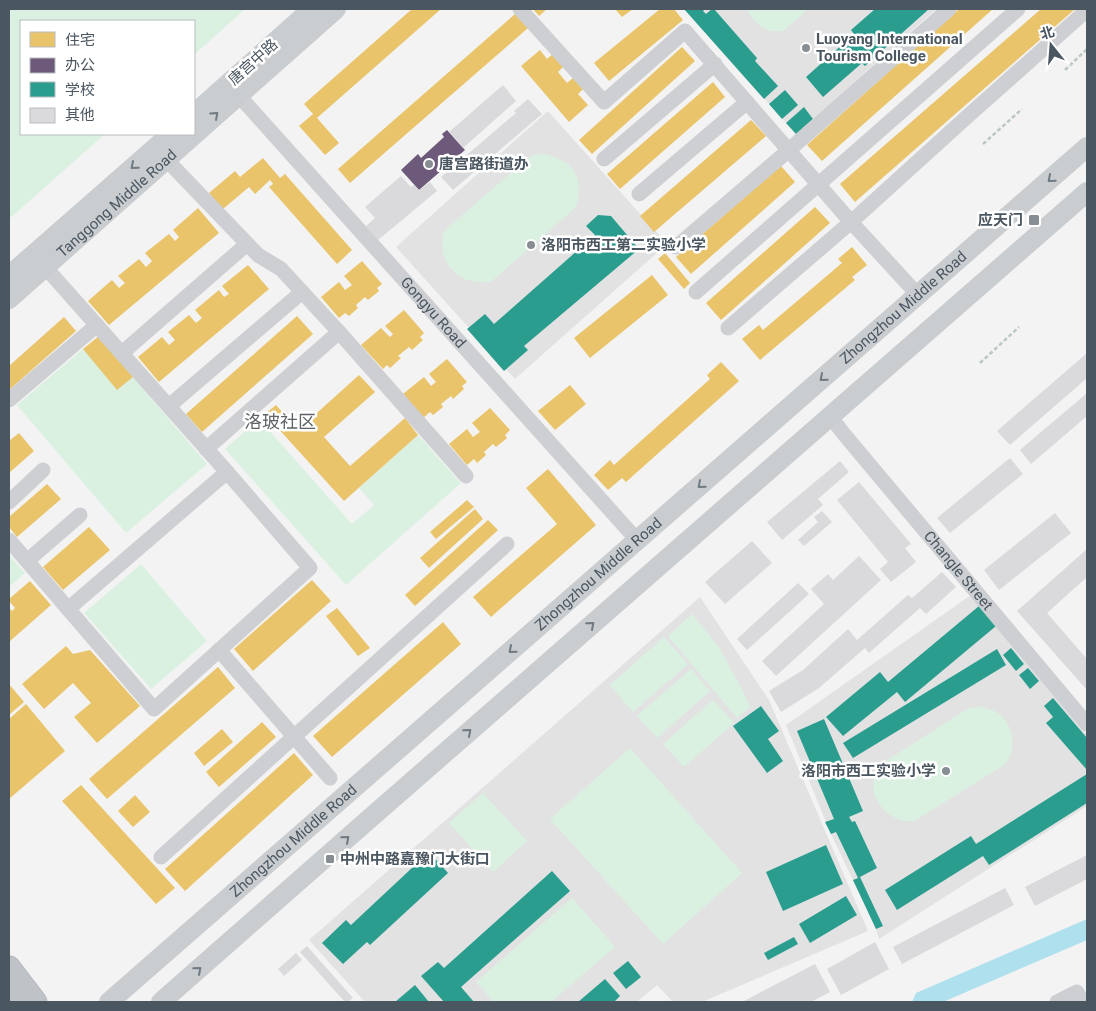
<svg xmlns="http://www.w3.org/2000/svg" width="1096" height="1011" font-family="Roboto,'Noto Sans SC',sans-serif">
  <style>
    .education { fill: #e2e2e3 }
    .green { fill: #daf1e2 }
    .water { fill: #afe0ed }
    .homes { fill: #e9c46a }
    .offices { fill: #6d597a }
    .schools { fill: #2a9d8f }
    .building { fill: #dadadc }
    .lines { fill: none; stroke-linecap: round; stroke-linejoin: round }
    .highway-casing { stroke: #b9bdc2; stroke-width: 25 }
    .path { stroke: #bbc7c3; stroke-width: 2.5; stroke-dasharray: 4 2.5; stroke-linecap: butt }
    .minor { stroke: #cdcfd2; stroke-width: 15 }
    .major { stroke: #cacdd0; stroke-width: 20 }
    .highway { stroke: #bfc3c8; stroke-width: 22 }
    .oneway { stroke: #707a82 }
    .poi-dot { fill: #868d93; stroke: #fff; stroke-width: 2 }
    .labels { text-anchor: middle; stroke-width: 5; stroke-linejoin: round; paint-order: stroke }
    .poi-label { font-size: 15px; font-weight: bold; fill: #4a5660; stroke: #fff; text-anchor: start }
    .street-label { font-size: 15px; fill: #4a5660; stroke: #fff }
    .quarter-label { font-size: 18px; fill: #5f6367; stroke: #fff }
  </style>
  <rect width="100%" height="100%" fill="#f4f3f3"/>
  <path class="education" d="M684 9H936L796 134Z
    M548 111 667 244 515 379 396 247Z
    M971 595 1087 735V806L879 939 876 929 831 834 786 725Z
    M700 597 769 700 868 931 702 1002H673L657 985 637 1002H365L309 940Z"/>
  <path class="green" d="M9 9H245L194 55V21H21V134H105L9 219Z
    M747 9H808L783 31H770L761 27 752 18Z
    M542 154C573 159 585 176 576 207L492 281C461 288 435 263 444 231L531 156Z
    M83 349 133 377 207 464 126 533 17 405Z
    M259 419 352 524 374 505 359 488 418 435 461 483 346 585 225 449Z
    M9 555 25 573 9 587Z
    M141 564 207 641 151 689 84 613Z
    M692 614 718 646 742 689 750 707 737 718 668 636Z
    M664 637 688 664 633 712 610 685Z
    M691 669 710 691 657 738 637 716Z
    M713 700 734 723 684 767 663 744Z
    M979 707C1009 709 1021 740 1006 764L916 820C900 825 881 812 875 796 872 787 873 775 878 766L969 708Z
    M630 748 742 873 663 944 550 819Z
    M483 793 527 841 493 872 449 823Z
    M572 898 615 947 551 1002H494L476 982Z"/>
  <path class="water" d="M1087 919V940L943 1002H912L916 993Z"/>
  <path class="homes" d="M412 9H441L317 118 339 143 325 155 299 126 313 114 304 104Z
    M533 9H547L539 16Z
    M615 9H633L622 17Z
    M660 9H674L683 20 609 81 594 63Z
    M959 9H993L822 161 807 145Z
    M1041 9H1075L855 202 840 184Z
    M515 14 528 28 350 183 338 169Z
    M682 47 695 61 592 154 579 140Z
    M540 50 547 59 553 54 563 67 558 72 567 83 573 78 583 89 578 94 588 105 569 122 521 66Z
    M713 82 725 97 620 189 607 174Z
    M751 120 766 136 654 232 640 216Z
    M263 158 280 178 285 174 352 250 337 264 269 187 273 184 270 180 255 194 249 187 223 209 209 193 235 171 240 177Z
    M781 166 795 182 691 274 676 257Z
    M815 207 830 223 721 320 706 303Z
    M198 208 219 233 109 325 88 301 112 280 119 288 125 283 118 276 139 259 146 267 152 261 145 253 169 234 175 241 179 237 173 230Z
    M852 247 867 265 852 277 855 280 760 360 742 339 759 325 763 330 842 263 838 259Z
    M665 253 690 283 684 289 658 259Z
    M362 261 382 284 377 288 379 291 368 300 365 297 356 305 358 308 349 316 345 313 339 318 321 297 339 282 345 290 352 285 344 276Z
    M248 265 269 289 159 382 138 357 162 337 169 345 175 340 168 332 189 315 196 323 202 318 195 310 219 290 224 297 229 294 222 286Z
    M652 275 668 295 590 358 574 338Z
    M404 310 424 333 420 337 423 340 412 350 409 347 398 356 401 358 390 368 387 365 383 369 361 345 381 328 390 337 393 334 385 326Z
    M297 316 313 334 202 432 186 414Z
    M64 317 76 331 9 390V366Z
    M99 336 133 377 117 390 83 349Z
    M447 359 467 382 462 386 464 389 453 399 451 396 441 404 443 407 433 415 430 412 423 418 403 394 424 377 431 386 436 382 429 374Z
    M721 362 739 381 626 482 622 478 608 490 594 475 610 460 614 465 710 379 707 375Z
    M359 375 375 392 324 437 350 466 405 418 418 435 344 501 265 414 276 405 298 430Z
    M570 385 586 404 555 430 538 411Z
    M490 408 510 430 505 435 507 438 496 447 493 444 484 452 486 455 477 463 474 459 467 465 449 444 467 429 473 437 480 432 472 423Z
    M19 433 34 451 9 473V441Z
    M548 469 596 525 491 617 473 597 557 524 526 488Z
    M47 484 61 499 17 537 9 527V517Z
    M467 500 474 507 436 539 430 532Z
    M475 509 483 519 429 568 420 558Z
    M488 520 498 530 415 606 405 595Z
    M89 527 110 550 63 590 43 567Z
    M312 580 331 601 253 671 234 649Z
    M30 581 51 605 9 642V608L12 611 15 608 9 601V599Z
    M337 608 370 648 358 656 326 616Z
    M443 622 461 644 332 757 313 736Z
    M66 646 73 654 90 650 140 706 97 743 74 717 91 703 73 683 44 709 22 684Z
    M218 667 235 688 107 799 89 779Z
    M9 684 24 702 9 715Z
    M26 704 65 751 9 799V719Z
    M262 722 276 737 219 787 206 772Z
    M222 729 233 742 204 766 194 753Z
    M294 753 313 775 185 891 165 869Z
    M81 785 175 888 156 904 62 801Z
    M135 795 150 812 133 827 118 811Z"/>
  <path class="offices" d="M447 130 465 150 419 190 401 170 418 154 421 158 444 137 442 134Z"/>
  <path class="schools" d="M684 9H705L703 11 706 14 712 9H714L757 58 755 61 778 86 764 99Z
    M875 9H929L865 66 862 63 823 97 806 77 854 34 851 30Z
    M785 90 798 105 782 119 769 104Z
    M804 107 813 119 796 134 786 123Z
    M598 215 611 216 639 249 524 346 528 350 504 371 467 329 485 314 494 324 595 235 586 226Z
    M979 606 996 626 905 702 897 692 843 736 826 717 880 672 888 682Z
    M1011 648 1024 664 1016 671 1003 655Z
    M997 649 1006 665 853 758 843 743Z
    M1028 668 1039 681 1030 689 1019 675Z
    M1053 698 1087 738V770L1046 723 1053 717 1044 706Z
    M761 706 779 731 768 739 783 761 767 773 733 726Z
    M824 719 863 811 849 817 852 822 855 821 877 868 860 877 883 926 876 929 853 880 858 878 836 832 831 834 825 822 834 819 797 731Z
    M1087 774V803L989 865 983 856 897 910 885 890 971 836 976 844Z
    M826 845 843 884 783 911 766 872Z
    M429 852 448 873 370 945 367 942 343 964 322 943 346 920 351 925Z
    M552 871 570 891 461 987 474 1002H444L421 976 438 962 444 968Z
    M846 896 857 915 810 943 799 924Z
    M794 937 798 944 768 960 764 953Z
    M628 961 641 977 626 989 613 973Z
    M605 979 620 996 614 1002H578Z
    M415 985 429 1002H395Z"/>
  <path class="building" d="M503 85 516 101 463 148 449 132Z
    M528 99 542 114 453 190 441 177 516 113 514 111Z
    M401 176 411 187 414 185 419 190 430 182 437 191 378 240 366 226 375 218 365 207Z
    M1087 353V378L1010 445 997 431Z
    M1087 393V416L1031 464 1020 450Z
    M1010 458 1023 474 950 533 937 518Z
    M840 461 849 472 818 499 823 505 782 540 767 522Z
    M859 482 911 544 905 548 916 562 891 582 880 569 888 562 837 500Z
    M822 511 832 522 804 546 798 540 818 522 814 517Z
    M1055 513 1071 533 999 590 984 570Z
    M752 541 772 563 725 604 705 582Z
    M1087 549V577L1047 613 1087 659V690L1017 611Z
    M859 556 881 580 776 676 762 661 824 604 811 589 828 574 833 580Z
    M942 572 956 587 926 614 920 608 869 653 865 648 819 688 781 712 769 691 803 670 848 629 857 640 908 595 912 598Z
    M798 583 809 594 747 650 737 639Z
    M1087 855V879L1035 906 1025 887Z
    M1005 888 1014 905 902 964 893 947Z
    M875 942 889 969 841 995 827 969Z
    M307 946 353 998 348 1002H345L300 952Z
    M296 953 302 960 284 976 278 969Z
    M815 964 830 992 811 1002H742Z"/>
  <g class="lines">
    <defs>
      <path id="highway" d="M9 968 35 1002
        M9 999 11 1002"/>
    </defs>
    <use href="#highway" class="highway-casing"/>
    <path class="path" d="M1065 70 1087 49
      M983 144 1022 109
      M980 363 1019 327"/>
    <g class="minor">
      <path d="M520 9 604 102 685 31 851 222 918 295"/>
      <path id="s1" d="M233 89 637 540"/>
      <path d="M160 153 258 255 281 269 339 332 206 449"/>
      <path d="M604 159 715 64"/>
      <path d="M639 194 747 102"/>
      <path d="M676 247 789 150 949 9"/>
      <path d="M696 292 1018 9"/>
      <path d="M728 328 851 222 969 115 1087 10"/>
      <path d="M339 332 466 476"/>
      <path d="M122 353 247 244"/>
      <path d="M9 400 97 325"/>
      <path d="M169 406 302 292"/>
      <path id="s2" d="M830 416 843 433 1087 724"/>
      <path d="M9 502 43 470"/>
      <path d="M9 540 154 709 310 568 227 472 38 259"/>
      <path d="M27 561 80 515"/>
      <path d="M68 609 227 472"/>
      <path d="M219 650 330 778"/>
      <path d="M161 857 507 544"/>
      <path d="M1057 1002 1077 992 1082 1002"/>
    </g>
    <g class="major">
      <path d="M194 114 312 9"/>
      <path d="M9 276 171 134"/>
      <path id="s3" d="M9 299 336 9"/>
      <path id="s4" d="M109 1002 1087 147"/>
      <path d="M161 1002 368 820 1087 192"/>
    </g>
    <use href="#highway" class="highway"/>
  </g>
  <defs><path id="oneway-chevron" d="M-2-3.5L2.5 0L-2 3.5" fill="none" stroke-width="1.6" stroke-linecap="round" stroke-linejoin="round" transform="scale(1.25)"/></defs>
  <g class="oneway">
    <use href="#oneway-chevron" transform="translate(215 115) rotate(-42)"/>
    <use href="#oneway-chevron" transform="translate(134 166) rotate(139)"/>
    <use href="#oneway-chevron" transform="translate(1051 179) rotate(139)"/>
    <use href="#oneway-chevron" transform="translate(823 378) rotate(139)"/>
    <use href="#oneway-chevron" transform="translate(701 485) rotate(139)"/>
    <use href="#oneway-chevron" transform="translate(591 625) rotate(-41)"/>
    <use href="#oneway-chevron" transform="translate(512 650) rotate(139)"/>
    <use href="#oneway-chevron" transform="translate(468 732) rotate(-41)"/>
    <use href="#oneway-chevron" transform="translate(346 839) rotate(-41)"/>
    <use href="#oneway-chevron" transform="translate(198 970) rotate(-41)"/>
  </g>
  <g class="poi-dot">
    <circle cx="806" cy="48" r="5"/>
    <circle cx="429" cy="164" r="5"/>
    <rect x="1028" y="214" width="12" height="12" rx="2.5"/>
    <circle cx="531" cy="245" r="5"/>
    <circle cx="946" cy="771" r="5"/>
    <rect x="325" y="854" width="10" height="10" rx="2.5"/>
  </g>
  <g class="labels">
    <g class="poi-label">
      <text x="816" y="44">Luoyang International<tspan x="816" dy="17">Tourism College</tspan></text>
      <text x="439" y="169">唐宫路街道办</text>
      <text x="1023" y="225" text-anchor="end">应天门</text>
      <text x="541" y="250">洛阳市西工第二实验小学</text>
      <text x="936" y="776" text-anchor="end">洛阳市西工实验小学</text>
      <text x="340" y="864">中州中路嘉豫门大街口</text>
    </g>
    <g class="street-label">
      <text transform="translate(253 62) rotate(-42)" y="5">唐宫中路</text>
      <text dy="5" stroke="none"><textPath href="#s3" startOffset="144">Tanggong Middle Road</textPath></text>
      <text dy="5" stroke="none"><textPath href="#s4" startOffset="1055">Zhongzhou Middle Road</textPath></text>
      <text dy="5" stroke="none"><textPath href="#s1" startOffset="300">Gongyu Road</textPath></text>
      <text dy="5" stroke="none"><textPath href="#s2" startOffset="201">Changle Street</textPath></text>
      <text dy="5" stroke="none"><textPath href="#s4" startOffset="650">Zhongzhou Middle Road</textPath></text>
      <text dy="5" stroke="none"><textPath href="#s4" startOffset="245">Zhongzhou Middle Road</textPath></text>
    </g>
    <g class="quarter-label">
      <text x="280" y="428">洛玻社区</text>
    </g>
  </g>
  <rect width="1096" height="1011" fill="none" stroke="#4a5660" stroke-width="20"/>
  <rect x="20" y="20" width="175" height="115" fill="#ffffff" stroke="#b7bbbf"/>
  <rect x="30" y="32" width="25" height="15" fill="#e9c46a" stroke="#b7bbbf"/>
  <text x="65" y="45" font-size="15" fill="#4a5660">住宅</text>
  <rect x="30" y="58" width="25" height="15" fill="#6d597a" stroke="#b7bbbf"/>
  <text x="65" y="70" font-size="15" fill="#4a5660">办公</text>
  <rect x="30" y="82" width="25" height="15" fill="#2a9d8f" stroke="#b7bbbf"/>
  <text x="65" y="95" font-size="15" fill="#4a5660">学校</text>
  <rect x="30" y="108" width="25" height="15" fill="#dadadc" stroke="#b7bbbf"/>
  <text x="65" y="120" font-size="15" fill="#4a5660">其他</text>
  <g transform="translate(1051 45) rotate(343)" stroke="#ffffff" stroke-width="4" paint-order="stroke">
  <path d="M0-4L9 19L0 12L-9 19Z" fill="#4a5660"/>
  <text y="-8" font-size="14" font-weight="bold" text-anchor="middle" fill="#4a5660">北</text>
  </g>
</svg>
